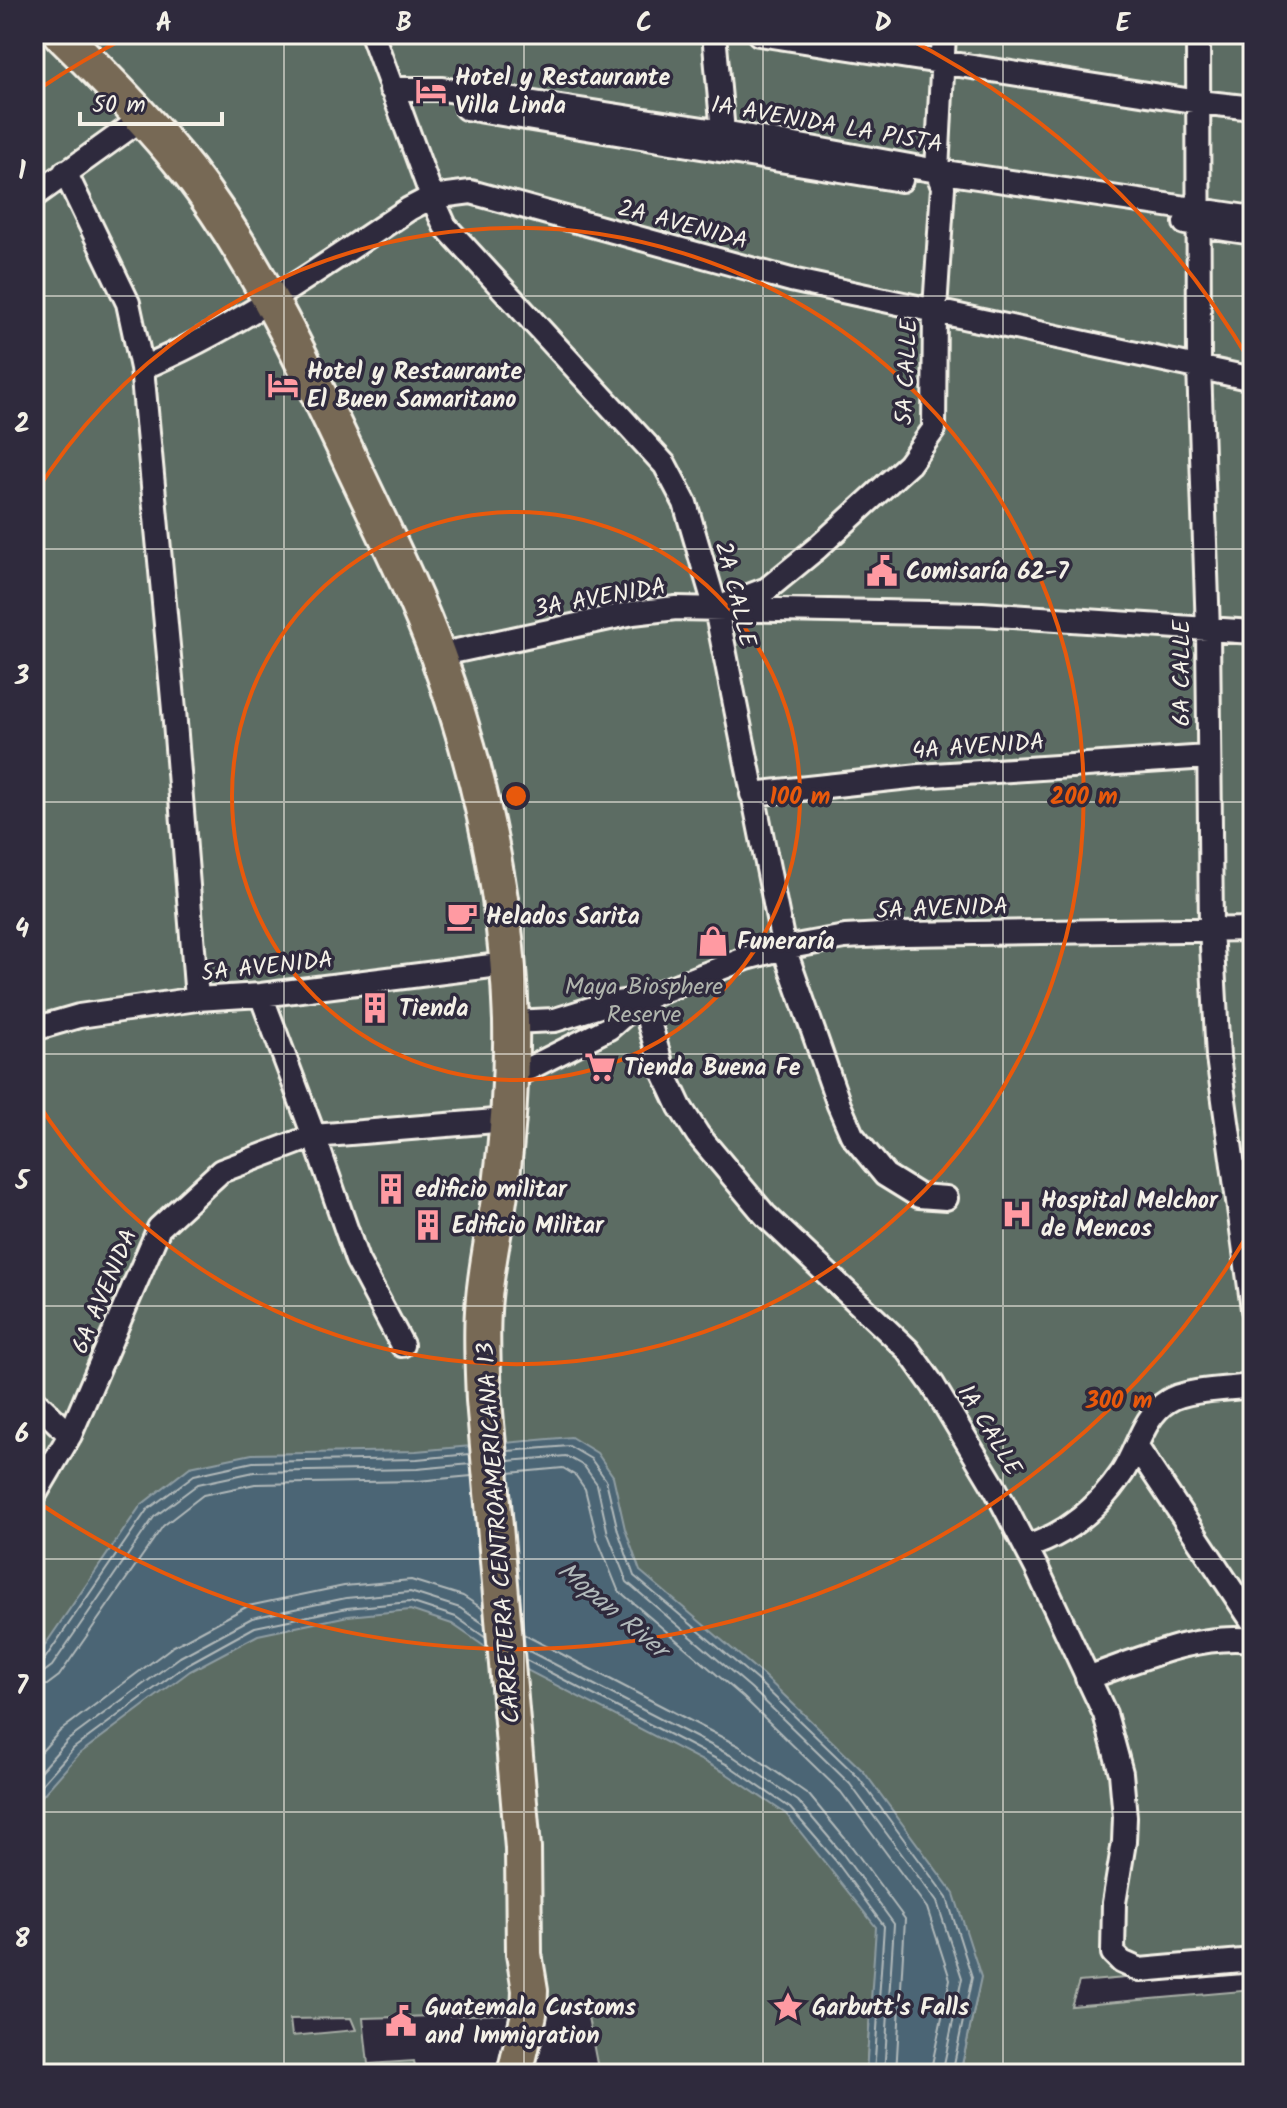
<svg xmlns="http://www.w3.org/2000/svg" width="1287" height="2108" font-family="Kalam,sans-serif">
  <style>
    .green { fill: #5c6c64; stroke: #a8aea6; stroke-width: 2; fill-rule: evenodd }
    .water { fill: #4c6574; stroke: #8f9da2; stroke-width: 2 }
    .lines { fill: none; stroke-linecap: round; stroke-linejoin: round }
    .shore { stroke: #b1b9ba; stroke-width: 2 }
    .minor-casing { stroke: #f4f1e8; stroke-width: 28 }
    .highway-casing { stroke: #f4f1e8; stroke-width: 40 }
    .minor { stroke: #2f2a3d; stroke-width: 22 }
    .highway { stroke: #776954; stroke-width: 34 }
    .grid { fill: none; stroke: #f4f1e8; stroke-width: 2; stroke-opacity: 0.55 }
    .ring { fill: none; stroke: #e8590c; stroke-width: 4 }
    .labels { text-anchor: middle; stroke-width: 7; stroke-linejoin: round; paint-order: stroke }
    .poi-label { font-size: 24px; font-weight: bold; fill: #f4f1e8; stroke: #2f2a3d; text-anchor: start }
    .street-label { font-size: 24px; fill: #f4f1e8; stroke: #2f2a3d }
    .park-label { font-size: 24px; fill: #b0b5ad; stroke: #2f2a3d }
    .water-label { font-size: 26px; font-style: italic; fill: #b1b9ba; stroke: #2f2a3d }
    .centre { fill: #e8590c; stroke: #2f2a3d; stroke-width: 4 }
    .ring-label { font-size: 24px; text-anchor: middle; font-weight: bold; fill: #e8590c; stroke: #2f2a3d; stroke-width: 7; stroke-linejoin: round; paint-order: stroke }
    .neatline { fill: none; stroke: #f4f1e8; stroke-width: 3 }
    .grid-label { font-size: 26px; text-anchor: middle; font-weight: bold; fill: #f4f1e8 }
  </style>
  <rect width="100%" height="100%" fill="#2f2a3d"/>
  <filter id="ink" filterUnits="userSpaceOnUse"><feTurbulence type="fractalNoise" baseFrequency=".0125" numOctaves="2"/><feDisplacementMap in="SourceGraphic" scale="16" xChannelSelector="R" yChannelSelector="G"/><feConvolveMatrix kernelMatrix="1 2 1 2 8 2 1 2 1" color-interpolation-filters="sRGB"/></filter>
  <g filter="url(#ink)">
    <path class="green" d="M34 34H1253V1967L1079 1982 1071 2006 1253 1990V2074H960L978 1991 871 2000 866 2074H599L587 2012 363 2018 368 2064 414 2061 417 2074H34ZM351 2018 356 2030 292 2036 290 2019Z"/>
    <path class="water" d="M571 1437 597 1453 613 1476 625 1529 640 1571 763 1675 864 1772 954 1894 981 1977 960 2074H866L876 1927 786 1814 724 1772 494 1653 452 1624 410 1610 348 1616 258 1635 190 1671 79 1754 34 1805V1661L141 1505 190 1467 252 1454 416 1451Z"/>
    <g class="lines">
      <path class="shore" d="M508 1451 569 1446 591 1459 606 1480 618 1531 634 1576 758 1681 858 1777 947 1898 972 1977 952 2074
        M508 1461 566 1456 584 1466 597 1484 608 1534 627 1582 751 1688 850 1784 937 1902 962 1978 942 2074
        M509 1473 563 1468 576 1476 585 1489 597 1538 618 1590 743 1697 841 1792 927 1908 950 1979 930 2074
        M523 1634 739 1746 809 1795 852 1847 905 1919 896 2074
        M525 1649 734 1757 798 1801 842 1853 894 1924 884 2074
        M526 1660 728 1765 790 1808 835 1860 884 1926 874 2074
        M34 1664 44 1660 147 1510 194 1475 253 1462 417 1459 470 1454
        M34 1674 44 1672 52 1666 154 1517 198 1484 254 1472 417 1469 471 1464
        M34 1686 47 1685 59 1676 163 1526 203 1495 255 1484 417 1481 472 1476
        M34 1760 60 1731 172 1647 248 1606 344 1586 411 1580 463 1596 483 1609
        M34 1778 68 1740 180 1657 252 1618 346 1598 410 1592 460 1608 484 1624
        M34 1793 74 1748 186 1665 255 1627 347 1608 410 1602 456 1617 486 1638"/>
      <defs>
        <path id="minor" d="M372 34 432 197 445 226 665 465 685 503 716 609 784 948 839 1105 852 1135 885 1175 919 1196 946 1198
          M714 34 723 132 721 144
          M759 34 1199 102 1253 108
          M1198 34 1199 366 1208 631 1211 928 1218 1057 1253 1309
          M391 89H442L723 132 937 171 1253 218
          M466 108 901 180
          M65 172 128 303 142 368 174 710 197 999
          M34 196 144 117
          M1185 223 1253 233
          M142 368C238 328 323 266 409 209L432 197 471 192 791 280 1253 379
          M728 604 767 589 817 548 909 464 934 429 935 309 943 187 937 171 944 34
          M438 655 633 613 676 608 982 614 1253 632
          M752 794 919 776 1208 757
          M261 995 314 1136 357 1260 402 1345
          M642 999 664 1073 680 1107 698 1135 765 1215 908 1350 933 1385 996 1490 1037 1569 1105 1714 1121 1773 1125 1817 1124 1842 1114 1903 1113 1953 1122 1962 1140 1970 1253 1960
          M511 1022 555 1020 603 1005 642 999 747 958 784 948 845 937 903 934 1253 929
          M34 1029 79 1016 197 999 261 995 507 964
          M510 1078 609 1028 641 1000
          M34 1400 70 1435
          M1136 1446 1253 1622
          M34 1496 70 1435 159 1228 221 1171 314 1136 507 1120
          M1026 1547C1066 1535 1098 1508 1122 1473 1137 1451 1143 1416 1168 1401 1186 1389 1231 1389 1253 1386
          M1087 1678C1140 1660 1196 1633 1253 1640"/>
        <path id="highway" d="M61 34C106 78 149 122 188 171 251 253 302 358 346 451 377 518 412 585 438 656 480 772 507 897 511 1021 512 1075 508 1131 501 1185 496 1227 485 1268 483 1311 481 1341 483 1371 484 1400L523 1848 524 1954 530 1990 529 2014 515 2074"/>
      </defs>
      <use href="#minor" class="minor-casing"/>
      <use href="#highway" class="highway-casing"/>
      <use href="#minor" class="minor"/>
      <use href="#highway" class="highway"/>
    </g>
  </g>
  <path class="grid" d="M284 34V2074M524 34V2074M763 34V2074M1003 34V2074M34 296H1253M34 549H1253M34 802H1253M34 1054H1253M34 1306H1253M34 1559H1253M34 1812H1253"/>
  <g class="ring">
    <circle cx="516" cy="796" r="284"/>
    <path d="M34 495A568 568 0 1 1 34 1097"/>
    <path d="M1251 1229A853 853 0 0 1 39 1503M39 89A853 853 0 0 1 129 36M903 36A853 853 0 0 1 1251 363"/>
  </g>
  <defs>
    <symbol id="hotel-bare" viewBox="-9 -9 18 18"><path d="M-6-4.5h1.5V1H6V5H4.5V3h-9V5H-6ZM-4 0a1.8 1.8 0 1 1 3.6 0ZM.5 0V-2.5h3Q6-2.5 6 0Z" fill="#ff9aa2" stroke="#2f2a3d" stroke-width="2.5" paint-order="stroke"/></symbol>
    <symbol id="civic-bare" viewBox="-9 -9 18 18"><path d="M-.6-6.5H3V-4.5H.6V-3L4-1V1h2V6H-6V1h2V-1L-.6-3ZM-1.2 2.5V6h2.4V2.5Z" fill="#ff9aa2" stroke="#2f2a3d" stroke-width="2.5" paint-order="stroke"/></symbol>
    <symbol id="cafe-bare" viewBox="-9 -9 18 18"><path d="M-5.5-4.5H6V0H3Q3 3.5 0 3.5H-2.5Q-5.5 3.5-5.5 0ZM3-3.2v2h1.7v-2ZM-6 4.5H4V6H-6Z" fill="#ff9aa2" stroke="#2f2a3d" stroke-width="2.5" paint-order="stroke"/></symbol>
    <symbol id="shop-bare" viewBox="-9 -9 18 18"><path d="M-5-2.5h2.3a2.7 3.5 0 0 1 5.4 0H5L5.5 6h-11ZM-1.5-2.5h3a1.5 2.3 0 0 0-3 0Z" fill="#ff9aa2" stroke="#2f2a3d" stroke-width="2.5" paint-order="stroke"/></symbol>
    <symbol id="building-bare" viewBox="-9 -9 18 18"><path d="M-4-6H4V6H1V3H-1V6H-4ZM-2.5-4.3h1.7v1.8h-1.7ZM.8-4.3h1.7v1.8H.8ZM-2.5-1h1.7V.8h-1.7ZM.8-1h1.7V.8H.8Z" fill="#ff9aa2" stroke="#2f2a3d" stroke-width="2.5" paint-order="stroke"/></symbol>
    <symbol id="supermarket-bare" viewBox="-9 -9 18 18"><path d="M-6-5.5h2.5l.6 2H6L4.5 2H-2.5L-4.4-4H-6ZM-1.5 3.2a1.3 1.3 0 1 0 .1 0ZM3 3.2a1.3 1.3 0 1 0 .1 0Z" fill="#ff9aa2" stroke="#2f2a3d" stroke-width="2.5" paint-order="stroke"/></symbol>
    <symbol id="hospital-bare" viewBox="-9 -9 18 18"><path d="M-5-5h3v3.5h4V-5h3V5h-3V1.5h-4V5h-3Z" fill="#ff9aa2" stroke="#2f2a3d" stroke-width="2.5" paint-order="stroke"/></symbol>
    <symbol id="sight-bare" viewBox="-9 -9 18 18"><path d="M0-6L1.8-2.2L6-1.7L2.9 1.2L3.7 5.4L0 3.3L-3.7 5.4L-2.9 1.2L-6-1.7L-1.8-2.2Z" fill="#ff9aa2" stroke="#2f2a3d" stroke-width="2.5" paint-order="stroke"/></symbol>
  </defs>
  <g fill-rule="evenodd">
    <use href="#hotel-bare" x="409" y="69" width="44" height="44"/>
    <use href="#hotel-bare" x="261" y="363" width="44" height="44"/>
    <use href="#civic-bare" x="860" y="549" width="44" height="44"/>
    <use href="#cafe-bare" x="440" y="894" width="44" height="44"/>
    <use href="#shop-bare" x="691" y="919" width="44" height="44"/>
    <use href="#building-bare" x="353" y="986" width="44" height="44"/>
    <use href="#supermarket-bare" x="578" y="1045" width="44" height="44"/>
    <use href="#building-bare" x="369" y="1167" width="44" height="44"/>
    <use href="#hospital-bare" x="995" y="1192" width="44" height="44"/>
    <use href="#building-bare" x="406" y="1203" width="44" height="44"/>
    <use href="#sight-bare" x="766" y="1985" width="44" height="44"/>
    <use href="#civic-bare" x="379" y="1999" width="44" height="44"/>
  </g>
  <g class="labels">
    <g class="poi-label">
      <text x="455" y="85">Hotel y Restaurante<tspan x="455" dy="28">Villa Linda</tspan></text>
      <text x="307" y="379">Hotel y Restaurante<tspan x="307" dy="28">El Buen Samaritano</tspan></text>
      <text x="906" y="579">Comisaría 62-7</text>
      <text x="486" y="924">Helados Sarita</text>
      <text x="737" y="949">Funeraría</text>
      <text x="399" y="1016">Tienda</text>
      <text x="624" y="1075">Tienda Buena Fe</text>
      <text x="415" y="1197">edificio militar</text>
      <text x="1041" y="1208">Hospital Melchor<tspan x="1041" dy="28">de Mencos</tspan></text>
      <text x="452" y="1233">Edificio Militar</text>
      <text x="425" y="2015">Guatemala Customs<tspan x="425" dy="28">and Immigration</tspan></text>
      <text x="812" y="2015">Garbutt's Falls</text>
    </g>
    <g class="street-label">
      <text transform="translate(827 124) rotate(10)" y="8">1A AVENIDA LA PISTA</text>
      <text transform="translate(683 224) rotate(15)" y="8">2A AVENIDA</text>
      <text transform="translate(906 372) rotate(-87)" y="8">5A CALLE</text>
      <text transform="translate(736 594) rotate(76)" y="8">2A CALLE</text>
      <text transform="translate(600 597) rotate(-10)" y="8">3A AVENIDA</text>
      <text transform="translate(1181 673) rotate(-90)" y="8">6A CALLE</text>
      <text transform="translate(978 746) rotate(-4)" y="8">4A AVENIDA</text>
      <text transform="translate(942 908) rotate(-2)" y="8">5A AVENIDA</text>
      <text transform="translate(267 966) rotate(-6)" y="8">5A AVENIDA</text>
      <text transform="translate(104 1291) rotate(-67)" y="8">6A AVENIDA</text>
      <text transform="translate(990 1430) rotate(59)" y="8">1A CALLE</text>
      <text transform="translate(498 1533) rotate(-94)" y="8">CARRETERA CENTROAMERICANA 13</text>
    </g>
    <g class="park-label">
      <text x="644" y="994">Maya Biosphere<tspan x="644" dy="28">Reserve</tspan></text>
    </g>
    <g class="water-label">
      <text transform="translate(613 1609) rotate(40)" y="9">Mopan River</text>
    </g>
  </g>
  <circle cx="516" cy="796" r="12" class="centre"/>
  <g class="ring-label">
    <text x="800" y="804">100 m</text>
    <text x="1084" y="804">200 m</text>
    <text x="1119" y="1408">300 m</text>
  </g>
  <rect width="1287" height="2108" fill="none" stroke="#2f2a3d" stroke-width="88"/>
  <path d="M80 112v12h142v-12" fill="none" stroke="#f4f1e8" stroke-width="4"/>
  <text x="92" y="112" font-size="24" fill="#f4f1e8" stroke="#2f2a3d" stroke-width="6" paint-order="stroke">50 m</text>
  <rect x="44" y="44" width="1199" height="2020" class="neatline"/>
  <g class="grid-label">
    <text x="164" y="31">A</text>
    <text x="404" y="31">B</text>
    <text x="644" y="31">C</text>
    <text x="883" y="31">D</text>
    <text x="1123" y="31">E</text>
    <text x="22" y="179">1</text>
    <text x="22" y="432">2</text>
    <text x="22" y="684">3</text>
    <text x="22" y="937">4</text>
    <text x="22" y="1189">5</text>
    <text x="22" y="1442">6</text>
    <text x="22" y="1694">7</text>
    <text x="22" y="1947">8</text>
  </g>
</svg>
